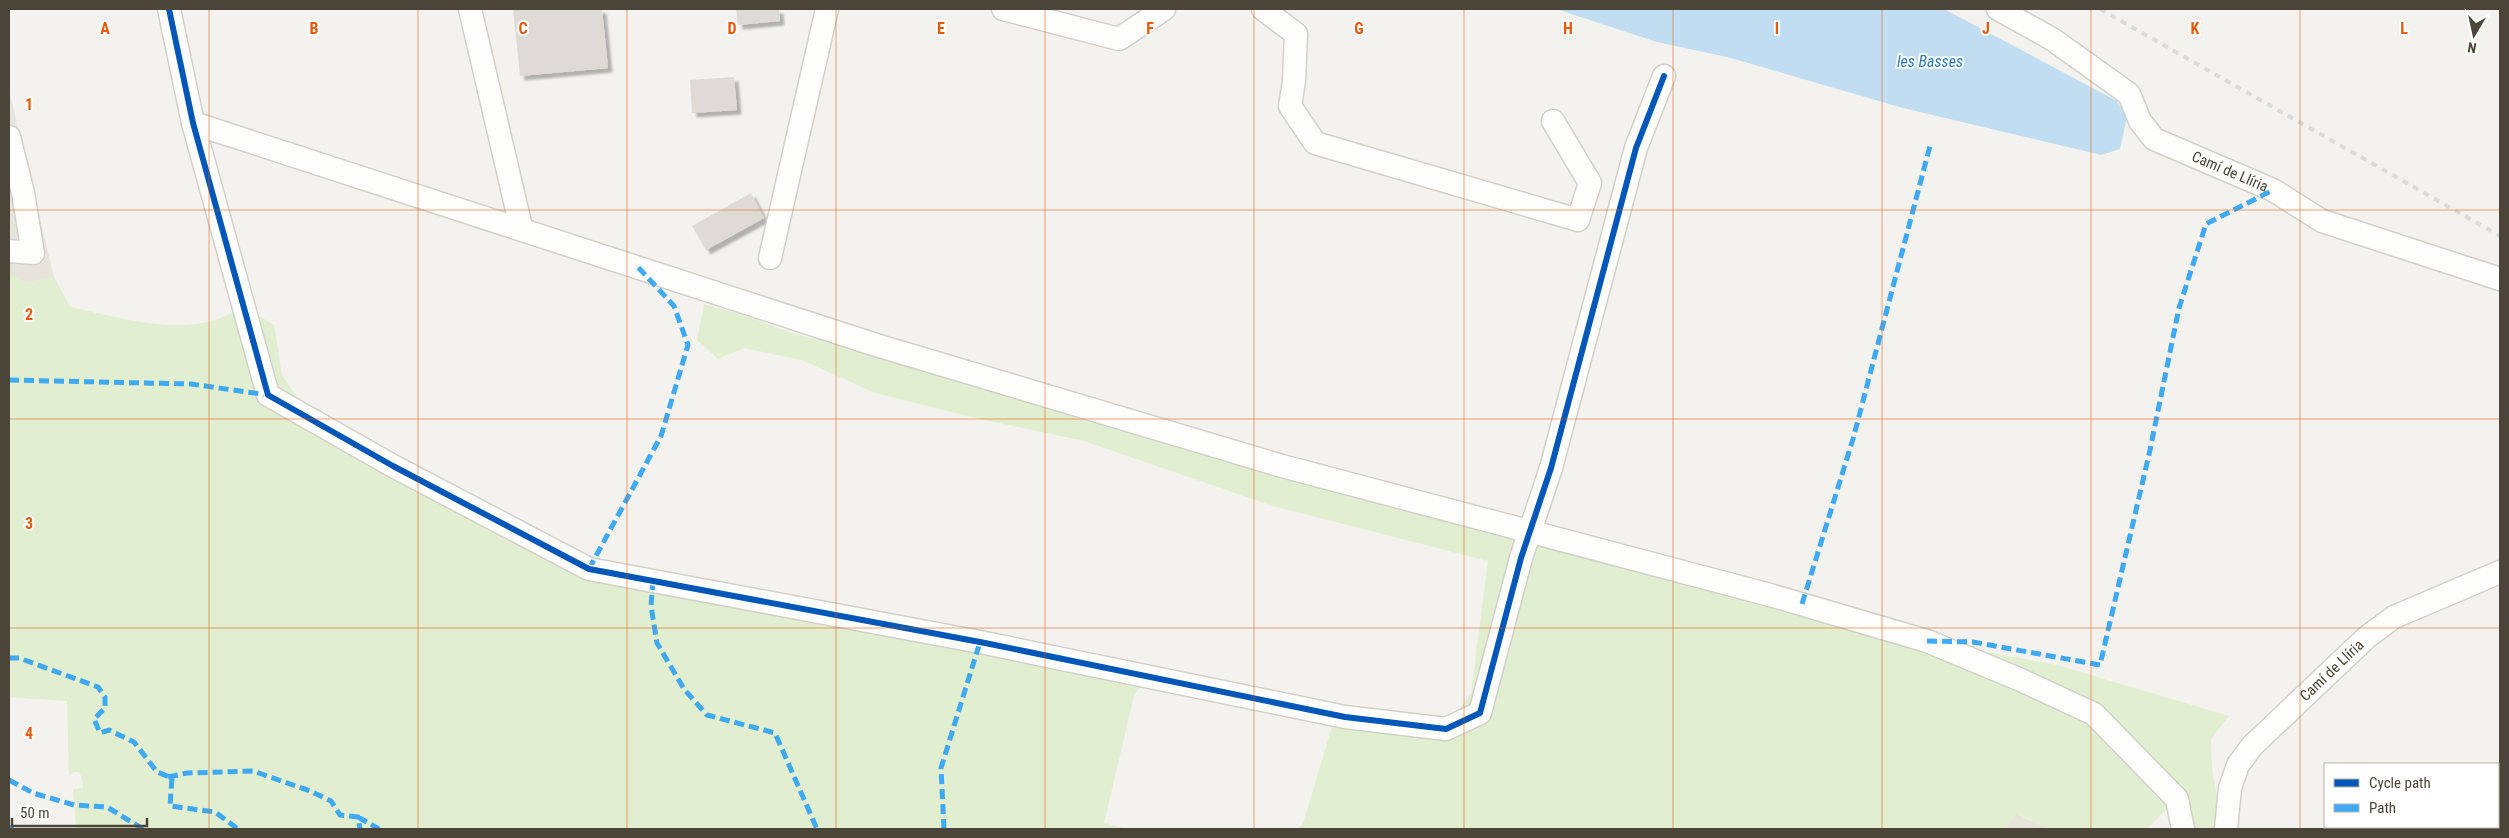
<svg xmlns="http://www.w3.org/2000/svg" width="2509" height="838" font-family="'Roboto Condensed',sans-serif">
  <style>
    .residential { fill: #e7e4dc }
    .green { fill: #e1eecf }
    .water { fill: #c0ddf1 }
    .building { fill: #dedbd6; filter: url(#shadow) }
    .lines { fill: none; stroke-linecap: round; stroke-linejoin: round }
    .minor-casing { stroke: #d2d0cb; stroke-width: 25 }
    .minor { stroke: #fdfdfc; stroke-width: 22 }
    .rail { stroke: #dbdbda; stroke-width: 4; stroke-dasharray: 6 6; stroke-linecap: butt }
    .quiet { stroke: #3fa9f5; stroke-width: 5; stroke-dasharray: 10 5; stroke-linecap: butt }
    .cycleway-casing { stroke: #fff; stroke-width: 9 }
    .cycleway { stroke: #0057b8; stroke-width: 6 }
    .grid { fill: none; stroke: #e8590c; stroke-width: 1; stroke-opacity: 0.55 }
    .labels { text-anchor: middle; stroke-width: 4; stroke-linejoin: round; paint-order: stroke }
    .street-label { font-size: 15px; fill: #4b4439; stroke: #fff }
    .water-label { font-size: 16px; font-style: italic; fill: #2e7ab2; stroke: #fff }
    .grid-label { font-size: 16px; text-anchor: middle; font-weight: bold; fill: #e8590c; stroke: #fff; stroke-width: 4; stroke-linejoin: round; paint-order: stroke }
  </style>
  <defs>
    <filter id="shadow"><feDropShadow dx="4.5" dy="4.5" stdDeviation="1" flood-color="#0004"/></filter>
  </defs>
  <rect width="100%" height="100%" fill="#f4f2ee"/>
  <path class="residential" d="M9 90 54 277 26 283 9 274Z
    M2016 813 2048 829H2005Z"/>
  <path class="green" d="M9 274 26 283 54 277 70 307C115 316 170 334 215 320 225 317 235 311 244 307L274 325 282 375 314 422 589 569 1147 676 1134 696 1104 823 1128 829H76L73 789 83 788 82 778 79 772H74L69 776 67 701 9 697Z
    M704 304 746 316 791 333 877 354 1927 641 2057 665 2229 716 2211 739 2212 768 2217 799 2214 829H2183L2177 799 2147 829H2048L2017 813 2005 829H1297L1303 824 1334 720 1446 729 1471 693 1488 561 1273 506 1084 441 971 417 875 393 802 360 744 348 718 359 697 340Z"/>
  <path class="water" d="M1556 9H1944L2117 101 2127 117 2120 149 2101 155 1903 108 1731 58 1657 42Z"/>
  <path class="building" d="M513 9H602L608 68 520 76Z
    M736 9H779L780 21 738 25Z
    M734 77 737 110 692 113 690 80Z
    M751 193 764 218 706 250 692 226Z"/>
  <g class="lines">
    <defs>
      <g id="minor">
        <path d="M169 9 193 123 268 395 393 466 589 569 980 642 1345 717 1446 729 1480 713 1521 558 1551 468 1636 148 1664 76"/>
        <path d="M470 9 521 227"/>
        <path d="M1003 9 1119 39 1164 9"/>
        <path d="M1263 9 1296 34 1294 81 1290 106 1315 143 1578 220 1590 183 1553 121"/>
        <path id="s1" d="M1998 9 2052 39 2129 94 2140 121 2154 139 2273 190 2322 221 2500 279"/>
        <path d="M193 123 876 345 1282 466 1770 595 1927 641 2021 680 2094 714 2177 799 2183 829"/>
        <path d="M9 137 23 193 33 253 9 251"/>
        <path d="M770 258 827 9"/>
        <path id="s2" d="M2226 829 2230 788 2238 765 2252 746 2367 637 2394 617 2500 572"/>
      </g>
    </defs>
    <use href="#minor" class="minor-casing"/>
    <use href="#minor" class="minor"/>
    <path class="rail" d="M2100 9 2500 236"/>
    <path class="quiet" d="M9 380 191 384 268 395
      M589 569 661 436 688 345 674 306 637 266
      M653 580 651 606 657 643 684 689 707 715 775 733 817 829
      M1802 604 1853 439 1931 142
      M1927 641 1973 642 2100 665 2150 450 2179 308 2206 224 2273 190
      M9 658H19L98 687 105 697V708L94 719 100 733 109 730 134 742 157 772 172 778 170 806 215 812 238 829
      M168 777 187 773 253 771 310 791 331 801 340 815 358 817 360 829
      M9 780 33 793 74 805 107 807 143 829
      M358 817 379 829
      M9 827 13 829
      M944 829 941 768 980 642"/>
    <defs>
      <path id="cycleway" d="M169 9 193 123 268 395 393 466 589 569 980 642 1345 717 1446 729 1480 713 1521 558 1551 468 1636 148 1664 76"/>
    </defs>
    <use href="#cycleway" class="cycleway-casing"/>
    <use href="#cycleway" class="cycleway"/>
  </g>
  <path class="grid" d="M209 9V829M418 9V829M627 9V829M836 9V829M1045 9V829M1254 9V829M1464 9V829M1673 9V829M1882 9V829M2091 9V829M2300 9V829M9 210H2500M9 419H2500M9 628H2500"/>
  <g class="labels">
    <g class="street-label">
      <text dy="5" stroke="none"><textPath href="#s1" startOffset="291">Camí de Llíria</textPath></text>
      <text dy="5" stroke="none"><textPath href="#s2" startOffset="199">Camí de Llíria</textPath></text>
    </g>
    <g class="water-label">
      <text x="1930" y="67">les Basses</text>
    </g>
  </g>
  <g class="grid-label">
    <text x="105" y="34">A</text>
    <text x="314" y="34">B</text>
    <text x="523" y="34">C</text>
    <text x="732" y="34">D</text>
    <text x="941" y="34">E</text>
    <text x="1150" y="34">F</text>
    <text x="1359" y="34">G</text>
    <text x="1568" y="34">H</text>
    <text x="1777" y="34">I</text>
    <text x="1986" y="34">J</text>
    <text x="2195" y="34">K</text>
    <text x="2404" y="34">L</text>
    <text x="29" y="110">1</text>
    <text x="29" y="320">2</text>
    <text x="29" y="529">3</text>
    <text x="29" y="739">4</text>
  </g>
  <rect width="2509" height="838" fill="none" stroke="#4b4439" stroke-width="20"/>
  <rect x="2324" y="763" width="175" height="65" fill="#ffffff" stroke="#b7b4b0"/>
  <rect x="2334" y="779" width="25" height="8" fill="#0057b8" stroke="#b7b4b0"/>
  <text x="2369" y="788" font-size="15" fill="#4b4439">Cycle path</text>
  <rect x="2334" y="804" width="25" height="8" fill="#3fa9f5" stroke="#b7b4b0"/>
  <text x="2369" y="813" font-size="15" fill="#4b4439">Path</text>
  <g transform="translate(2474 35) rotate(189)" stroke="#ffffff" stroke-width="4" paint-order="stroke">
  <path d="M0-4L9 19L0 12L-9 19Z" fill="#4b4439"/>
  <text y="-8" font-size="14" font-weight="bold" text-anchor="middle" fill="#4b4439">N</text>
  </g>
  <path d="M12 818v8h135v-8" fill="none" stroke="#4b4439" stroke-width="2.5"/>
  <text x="20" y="818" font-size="15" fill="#4b4439" stroke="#ffffff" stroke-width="4" paint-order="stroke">50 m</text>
</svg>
